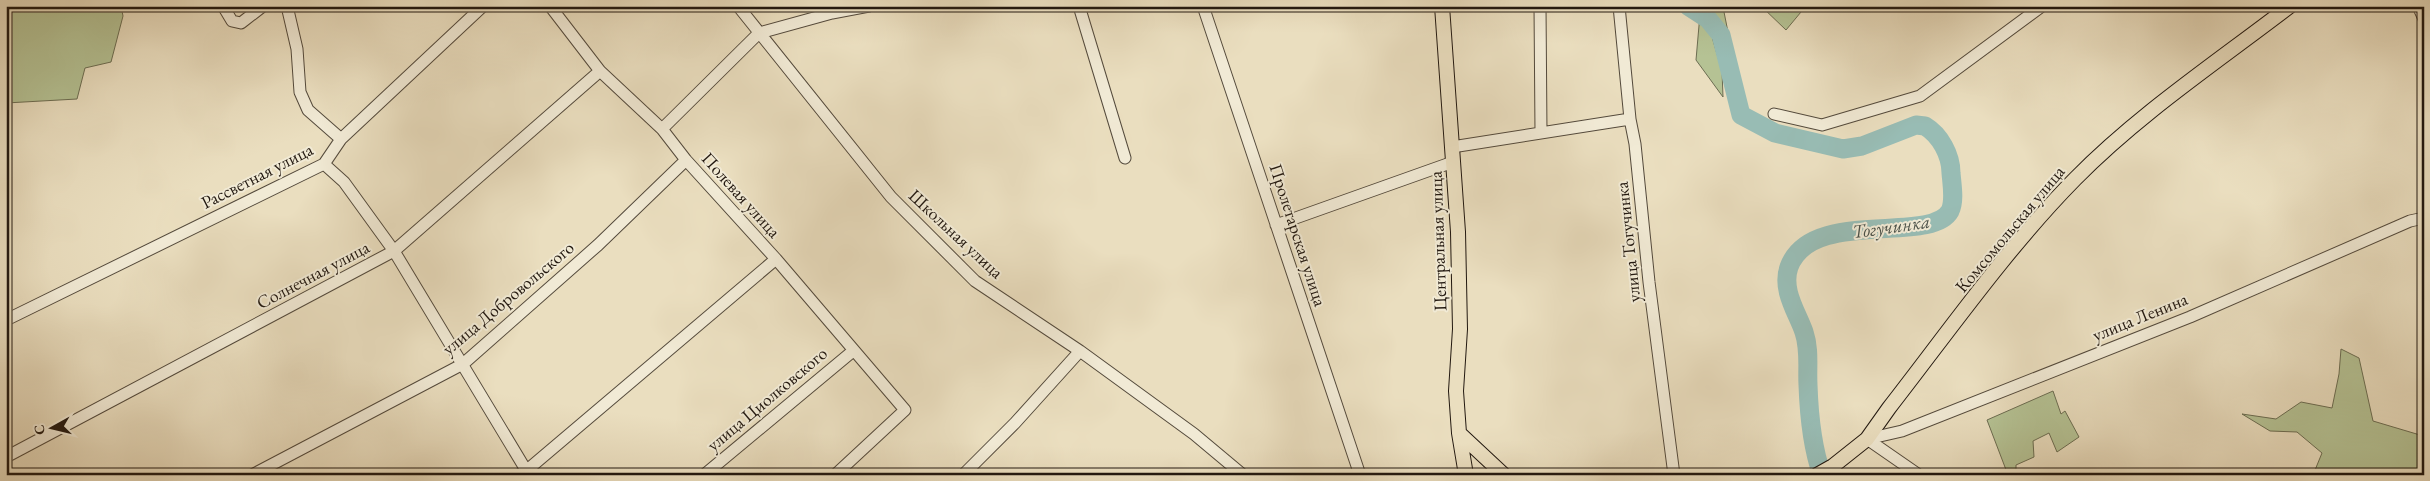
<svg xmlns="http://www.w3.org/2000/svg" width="2430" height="481" font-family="'EB Garamond',serif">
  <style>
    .green { fill: #b5c294; stroke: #6c6d52 }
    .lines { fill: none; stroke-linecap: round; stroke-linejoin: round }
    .river { stroke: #98bcb4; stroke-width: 19 }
    .minor-casing { stroke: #544a3c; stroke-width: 13 }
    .major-casing { stroke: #221810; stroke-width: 16 }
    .minor { stroke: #f1ead5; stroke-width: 11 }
    .major { stroke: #eadebf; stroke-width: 14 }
    .labels { text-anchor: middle; stroke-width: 4; stroke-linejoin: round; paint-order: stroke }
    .street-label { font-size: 18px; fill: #221810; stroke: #f1ead5 }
    .water-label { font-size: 19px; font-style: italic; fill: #4b5149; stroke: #f1ead5 }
  </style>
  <rect width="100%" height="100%" fill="#eadebf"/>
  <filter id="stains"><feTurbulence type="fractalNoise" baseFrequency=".004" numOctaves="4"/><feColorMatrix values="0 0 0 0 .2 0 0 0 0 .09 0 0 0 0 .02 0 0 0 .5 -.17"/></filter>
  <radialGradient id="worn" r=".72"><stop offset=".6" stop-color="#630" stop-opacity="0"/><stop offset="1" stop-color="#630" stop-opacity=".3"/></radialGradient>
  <path class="green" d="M6 6H121L123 16 111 62 85 68 77 99 6 103Z
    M1678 6H1718L1724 12 1730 42 1712 18 1710 30 1722 71 1723 97 1696 60 1700 14Z
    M1761 6H1806L1786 30Z
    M2341 349 2359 358 2373 421 2420 435 2424 433V475H2313L2322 453 2297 432 2270 431 2242 414 2276 419 2301 402 2332 408 2339 374Z
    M2053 391 2061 414 2065 411 2079 437 2057 452 2049 433 2033 441 2034 457 2016 465V473L2008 475 1987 420Z"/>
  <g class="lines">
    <path class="river" d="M1688 6 1708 19 1721 35 1741 115 1775 133 1843 149 1862 146 1916 125 1925 126C1940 135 1951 155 1951 173 1952 185 1955 201 1950 211 1931 245 1811 207 1789 267 1781 290 1797 312 1804 332 1810 350 1807 367 1808 385 1809 415 1812 447 1822 475"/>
    <defs>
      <path id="minor" d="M223 6 232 21 241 23 263 6
        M287 6 297 49 300 92 308 110 341 139
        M550 6 600 71 662 129 686 160 776 259 905 410 835 475
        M738 6 891 197 975 281 1080 351 1194 434 1243 475
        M1079 6 1125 158
        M1203 6 1360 475
        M1540 6 1541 133
        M1619 6 1630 119 1635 144 1649 282 1674 475
        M2418 6 2424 19
        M1774 114 1822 125 1920 96 2042 6
        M662 129 759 33 832 13 869 6
        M1452 147 1630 119
        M324 164 344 182 394 251 529 475
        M1276 225 1453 162
        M6 320 324 164 341 139 483 6
        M1867 439 1902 431 2190 317 2410 221 2424 218
        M1867 439 1919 475
        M6 457 394 251 600 71
        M252 475 463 364 598 245 686 160
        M519 475 526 471 776 259
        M704 475 853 351
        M963 475 1015 423 1080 351"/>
      <path id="major" d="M1442 6 1458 232 1460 329 1456 391 1459 433 1466 475
        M1459 433 1504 475
        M1817 475 1833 466 1867 439 1889 408C1949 331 2007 248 2075 179 2139 114 2217 62 2290 6"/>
    </defs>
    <use href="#minor" class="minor-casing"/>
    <use href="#major" class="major-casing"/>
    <use href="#minor" class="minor"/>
    <use href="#major" class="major"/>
  </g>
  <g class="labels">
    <g class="street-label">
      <text transform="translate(257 176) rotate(-27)" y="6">Рассветная улица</text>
      <text transform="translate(741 195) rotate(48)" y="6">Полевая улица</text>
      <text transform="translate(2010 229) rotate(-50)" y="6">Комсомольская улица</text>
      <text transform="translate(956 234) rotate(43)" y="6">Школьная улица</text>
      <text transform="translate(1298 235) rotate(72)" y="6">Пролетарская улица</text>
      <text transform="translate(1438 241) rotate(-92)" y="6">Центральная улица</text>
      <text transform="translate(1628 242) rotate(-96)" y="6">улица Тогучинка</text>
      <text transform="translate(313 275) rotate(-28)" y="6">Солнечная улица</text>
      <text transform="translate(508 298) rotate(-40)" y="6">улица Добровольского</text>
      <text transform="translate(2140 317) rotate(-22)" y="6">улица Ленина</text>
      <text transform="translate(767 399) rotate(-40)" y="6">улица Циолковского</text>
    </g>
    <g class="water-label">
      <text transform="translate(1891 226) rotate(-8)" y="7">Тогучинка</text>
    </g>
  </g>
  <rect width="2430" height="481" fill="none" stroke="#eadebf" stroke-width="25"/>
  <rect x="8" y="8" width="2415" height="466" fill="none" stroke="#221810" stroke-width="2.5"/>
  <rect x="12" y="12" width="2405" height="456" fill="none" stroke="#221810"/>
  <g transform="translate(52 428) rotate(262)" stroke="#f1ead5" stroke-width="4" paint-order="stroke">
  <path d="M0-4L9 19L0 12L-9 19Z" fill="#221810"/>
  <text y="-8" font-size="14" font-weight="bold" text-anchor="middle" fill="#221810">С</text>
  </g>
  <rect width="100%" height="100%" filter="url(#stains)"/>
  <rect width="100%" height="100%" fill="url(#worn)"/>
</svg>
